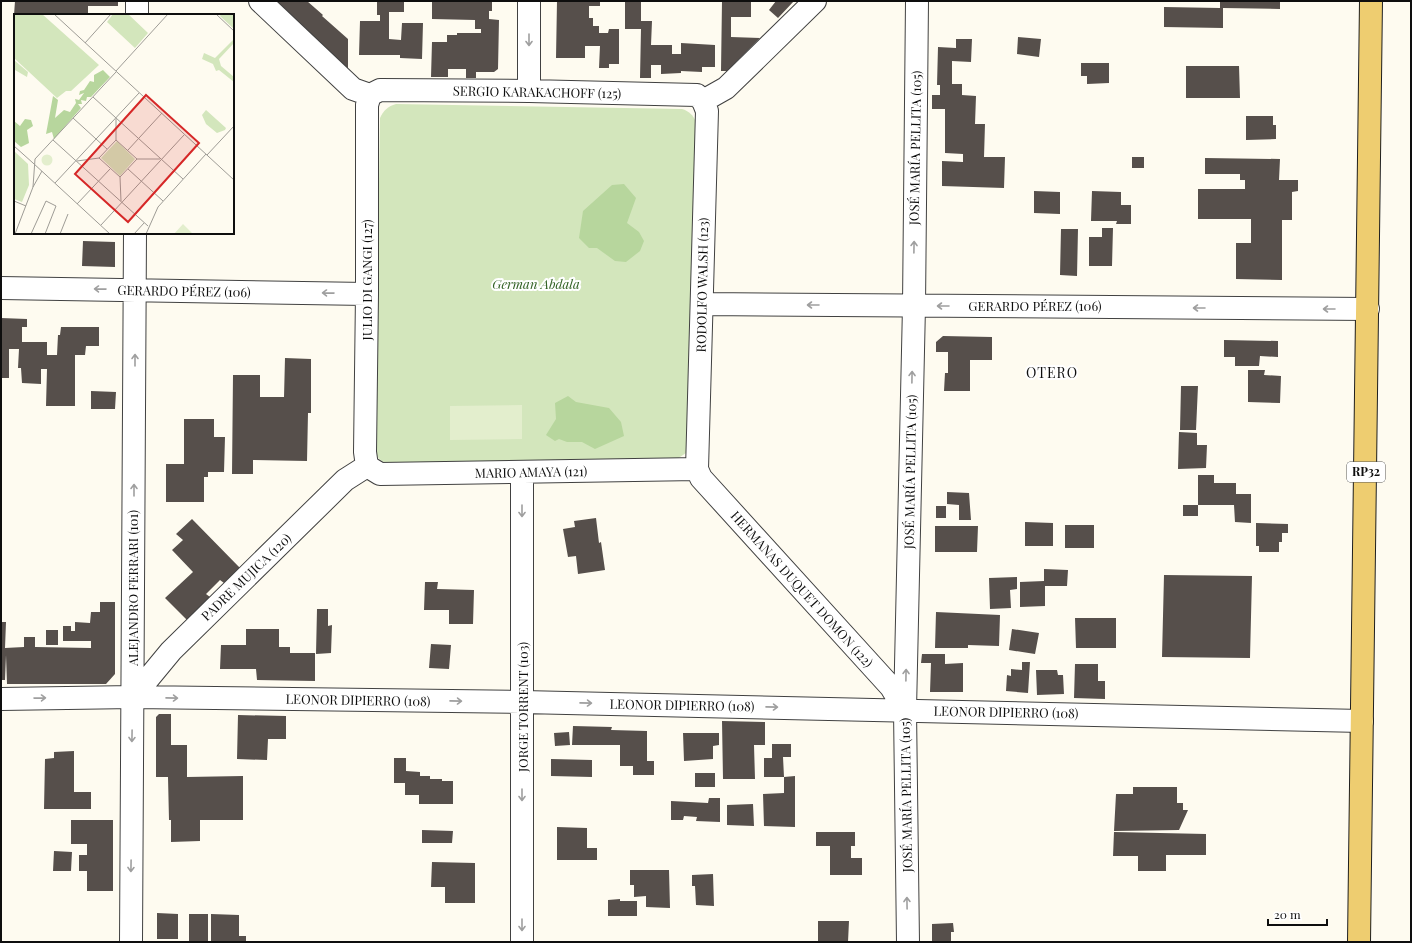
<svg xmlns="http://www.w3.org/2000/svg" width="1412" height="943" font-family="'Playfair Display',serif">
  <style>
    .green { fill: #d3e6bc }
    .forest { fill: #b7d69d }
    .pitch { fill: #e3eecd }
    .building { fill: #564f4b }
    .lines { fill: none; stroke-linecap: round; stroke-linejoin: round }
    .minor-casing { stroke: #414141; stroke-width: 24 }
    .major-casing { stroke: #1f1f1f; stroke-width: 24 }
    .minor { stroke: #fff; stroke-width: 22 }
    .major { stroke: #eecd70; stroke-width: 22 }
    .oneway { stroke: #9f9f9f }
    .labels { text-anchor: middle; stroke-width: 4; stroke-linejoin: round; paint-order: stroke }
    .shield { fill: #fff; stroke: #565656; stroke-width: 1 }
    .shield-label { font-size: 12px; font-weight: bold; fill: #0e0e0e }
    .street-label { font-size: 13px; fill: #0e0e0e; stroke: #fff }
    .park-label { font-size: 13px; font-style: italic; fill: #316123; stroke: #fff }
    .neighbourhood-label { font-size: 14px; letter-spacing: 1px; fill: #0e0e0e; stroke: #fff }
    .inset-road { fill: none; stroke: #9e9c96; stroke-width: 1 }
    .view { fill: #d62828; fill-opacity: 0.15; stroke: #d62828; stroke-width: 2 }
    .inset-edge { fill: none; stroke: #0e0e0e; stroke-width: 2 }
  </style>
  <rect width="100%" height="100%" fill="#fefbf0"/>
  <path class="green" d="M396 104 682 109C689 111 693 115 696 122L689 448 686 453 677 459 389 464C381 462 377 458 375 450L380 118C383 111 388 106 396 104Z"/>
  <path class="forest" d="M624 184 636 198 627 223 639 232 644 241 640 251 626 262 615 261 597 248H589L579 238 583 211 612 185Z
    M568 396 576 402 609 408 621 422 624 436 595 449 582 442H567L559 439 555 441 546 435 556 419 555 403Z"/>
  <path class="pitch" d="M522 405V439L450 440V406Z"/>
  <path class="building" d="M15 1H118V6H88V15H14Z
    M275 1H307L323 15 322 16 348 39V74Z
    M377 1H404V12H389V39L401 40 402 23H423L422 59 400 58V55H359L360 21H380V15H377Z
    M432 1 492 2V11H489V19L499 20 498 69 494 72H476V78H466V69H448V77H431L432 42H447V35H457V33H481V29H475V20L432 19Z
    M557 1H600V6H589V18H593V26H599V33H608L609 29H619V64H609V68H599L600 46H585V58H556Z
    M625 1H641V21H652L651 45H672V54H681V43L715 45V67H702V72L681 71V73L661 74V65H651V78H640L641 29H625Z
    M722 1H751V17H731V37L760 38 727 71H721Z
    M776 1H794L778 18 769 10Z
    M1220 1H1280V9L1223 8V28L1164 27V7L1220 8Z
    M1018 37 1041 39 1039 57 1017 54Z
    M956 39H972L971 62 952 61V84H962V95L976 96 975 124H985L984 157H1005L1004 188 942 186V161L963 162V154L945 153V109H932V95H940V85H937L938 47 956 48Z
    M1081 63H1109V83L1087 84V76H1081Z
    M1186 66H1239L1240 98H1186Z
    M1246 116H1273V125H1276V139L1246 140Z
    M1132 157H1144V168H1132Z
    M1205 158 1280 159 1279 180H1298V191L1292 192V220H1282V280L1236 279V243H1251V219H1198V189H1245V180H1240V174H1205Z
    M1034 191 1060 192V214L1034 213Z
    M1092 191 1121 192V205H1131V224H1116L1117 221H1091Z
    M1102 228H1113L1112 266H1089V237H1102Z
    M1061 229H1078L1077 276 1060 275Z
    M83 241 115 242V267L82 266Z
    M1 318 27 319V327H22V342H47V355H57L58 335H60L61 327H99V346H86L85 355H75V406H46L47 369H41V384L22 383 21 368H18L19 349H9V378H1Z
    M943 336 992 337V360H970V391H944L945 373H948V352H936V342Z
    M1224 340 1278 341V357L1260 356 1259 366H1235V357H1224Z
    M285 358 311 359V413H308L307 461 253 460V474H232L233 375H260V397H284Z
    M1248 370H1265L1264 375 1281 376 1280 403 1248 402Z
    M1181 386H1198L1196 430H1180Z
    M91 391 116 392 115 409H91Z
    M184 419H214V437H225L224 472H208V477H204V502H166V464H184Z
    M1179 432 1197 433V445H1207L1206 468 1178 469Z
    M1198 475H1214V483H1236V494H1251V523L1235 522 1234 505H1198V516H1183V505H1198Z
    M947 492 969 493 971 520H959V505L947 504Z
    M936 506H946V518H936Z
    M596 518 599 543 601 542 605 570 578 574 576 556 568 557 563 529 575 527 574 521Z
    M192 519 240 568 224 583 220 580 206 594 210 597 187 620 165 598 193 572 172 550 183 540 176 534Z
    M1025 522 1053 523V546H1025Z
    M1256 523 1288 524V533H1282V542H1279V552H1259V546H1256Z
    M1065 525H1094V548H1065Z
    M935 526H978L977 552H935Z
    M1044 569 1068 570 1067 586H1045V606L1020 607V582L1044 581Z
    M1164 575 1252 576 1250 658 1162 657Z
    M1017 577V589L1010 590 1011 608 990 609 989 578Z
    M425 582H438L437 589 474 590 473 624H449V610H424Z
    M100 602H115V674L106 684H7L6 655 5 680H1V622H6L5 648 24 647V637H35V647L91 648V641H63V626H71V631H75V622L90 623 91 612H100Z
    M317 609H328V626L332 625 331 653 316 654Z
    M936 612 1000 615 999 646 968 645V648H935Z
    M1075 618H1116V648H1076Z
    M246 629H279V647H290V653H315V681L257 680 256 669H220L221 645H246Z
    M1012 629 1039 633 1035 654 1009 650Z
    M46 630H58V645H46Z
    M431 644 451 645 449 669 429 668Z
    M922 654H945V664L963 663V692H930L931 663H921Z
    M1022 662H1030L1028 693 1006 691 1007 675 1011 676V669L1022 670Z
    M1075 664H1098V681H1105V699L1074 698Z
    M1036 670H1057L1058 675H1063L1064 694 1037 695Z
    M159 714H171V745H187V777L243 776V820H200V841L171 842V820H169L168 777H156V717Z
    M238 715 286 716V739H268L267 760 237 759Z
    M722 721 765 722V745H754L755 779H723Z
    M573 726 612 727 611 730 647 731V761H654V775H633V766H620V745H572Z
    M569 732 570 745 555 746 554 733Z
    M683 733H719V745L713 746V759L684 761Z
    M772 744H791V757H783L784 777H764V758H772Z
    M74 751V792H91V809H44L45 759 54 758V752Z
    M394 758H406V771L420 772V776H430V779H442V781H453V804H419V795H405V783H394Z
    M551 759 592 760V777L551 776Z
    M695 773H715V787H695Z
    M795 776V827L764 826 763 794 784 793V777Z
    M1133 787H1177V803H1183V810H1188L1179 830 1114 831 1116 794H1133Z
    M709 798H720V822L696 821 697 817 684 816 683 820H671V801L708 803Z
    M753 804 754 826 727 825V805Z
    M71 820H113V891H87V871H79V855H87V844H71Z
    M557 827 587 828V848H597V860H557Z
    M422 830 453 831 452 843H422Z
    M816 832H855V846H851V858H862V875H830V846H816Z
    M1114 832 1206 834V855H1166V871H1138V856H1113Z
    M54 851 72 852 71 871H53Z
    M432 862 475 863V903H445V887H431Z
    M630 870H669L670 908 646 907V896L634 897V885H630Z
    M713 874 714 906 696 905 695 886H692V875Z
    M620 899V901H637V916H608V900Z
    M157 913 178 914V939H157Z
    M189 914H208V942H189Z
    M211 914 239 915V936H246V942H211Z
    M818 921H849L848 942H818Z
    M953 923 954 932H951V942H932V924Z"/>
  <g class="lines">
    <defs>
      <path id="minor" d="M260 1 353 89 370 95
        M529 1V91
        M137 15V1
        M370 95 380 90 529 91 697 95 703 101
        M703 101 707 111 697 469 701 478 891 687 905 710
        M703 101 726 88 815 1
        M1 288 367 294
        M702 304 1368 309
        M367 466 365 452 367 294V105L370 95
        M367 466 380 474 697 469
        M133 697 171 651 345 480 367 466
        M1 699 133 697 523 702 1362 721
        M131 942 135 233
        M522 942V472
        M908 942 905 710 914 306 917 1"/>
      <path id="major" d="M1359 942 1371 1"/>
    </defs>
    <use href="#minor" class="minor-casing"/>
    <use href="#major" class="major-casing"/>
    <use href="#minor" class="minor"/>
    <use href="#major" class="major"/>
  </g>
  <defs><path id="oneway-shaft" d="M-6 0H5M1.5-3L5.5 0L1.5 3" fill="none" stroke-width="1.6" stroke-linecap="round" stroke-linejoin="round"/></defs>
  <g class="oneway">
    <use href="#oneway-shaft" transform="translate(529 40) rotate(90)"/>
    <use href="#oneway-shaft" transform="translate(914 247) rotate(-89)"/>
    <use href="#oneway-shaft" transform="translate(100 289) rotate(-179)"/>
    <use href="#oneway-shaft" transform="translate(328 293) rotate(-179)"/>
    <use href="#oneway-shaft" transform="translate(813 305) rotate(-180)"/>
    <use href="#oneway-shaft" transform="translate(943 306) rotate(-180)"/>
    <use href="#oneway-shaft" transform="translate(1199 308) rotate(-180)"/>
    <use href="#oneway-shaft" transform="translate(1329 309) rotate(-180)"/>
    <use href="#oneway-shaft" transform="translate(135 360) rotate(-90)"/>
    <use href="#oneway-shaft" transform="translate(912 377) rotate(-89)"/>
    <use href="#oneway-shaft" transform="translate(134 490) rotate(-90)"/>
    <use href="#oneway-shaft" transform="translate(522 511) rotate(90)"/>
    <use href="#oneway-shaft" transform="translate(906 675) rotate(-89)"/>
    <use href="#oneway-shaft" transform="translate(40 698) rotate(-1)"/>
    <use href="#oneway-shaft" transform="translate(172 698) rotate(1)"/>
    <use href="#oneway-shaft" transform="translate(456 701) rotate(1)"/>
    <use href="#oneway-shaft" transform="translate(586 703) rotate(1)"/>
    <use href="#oneway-shaft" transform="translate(772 707) rotate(1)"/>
    <use href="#oneway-shaft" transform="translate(132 736) rotate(91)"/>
    <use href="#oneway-shaft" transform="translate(522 795) rotate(90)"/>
    <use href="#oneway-shaft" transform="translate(131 866) rotate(91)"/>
    <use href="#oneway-shaft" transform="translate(907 903) rotate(-91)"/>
    <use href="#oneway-shaft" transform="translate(522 925) rotate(90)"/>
  </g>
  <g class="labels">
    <rect class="shield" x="1347" y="462" width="38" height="20" rx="3"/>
    <g class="shield-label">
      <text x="1366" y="476">RP32</text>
    </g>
    <g class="street-label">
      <text transform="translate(537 92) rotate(1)" y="5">SERGIO KARAKACHOFF (125)</text>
      <text transform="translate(915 148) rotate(-89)" y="5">JOSÉ MARÍA PELLITA (105)</text>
      <text transform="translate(367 280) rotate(-90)" y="5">JULIO DI GANGI (127)</text>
      <text transform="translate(702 285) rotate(-89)" y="5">RODOLFO WALSH (123)</text>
      <text transform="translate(184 291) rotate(1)" y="5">GERARDO PÉREZ (106)</text>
      <text x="1035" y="311">GERARDO PÉREZ (106)</text>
      <text transform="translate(531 472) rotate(-1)" y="5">MARIO AMAYA (121)</text>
      <text transform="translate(910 472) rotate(-89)" y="5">JOSÉ MARÍA PELLITA (105)</text>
      <text transform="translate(246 577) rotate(-44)" y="5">PADRE MUJICA (120)</text>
      <text transform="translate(133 588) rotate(-90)" y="5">ALEJANDRO FERRARI (101)</text>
      <text transform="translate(802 589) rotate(48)" y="5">HERMANAS DUQUET DOMON (122)</text>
      <text transform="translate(358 700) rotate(1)" y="5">LEONOR DIPIERRO (108)</text>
      <text transform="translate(682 705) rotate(1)" y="5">LEONOR DIPIERRO (108)</text>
      <text transform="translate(523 707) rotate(-90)" y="5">JORGE TORRENT (103)</text>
      <text transform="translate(1006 712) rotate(1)" y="5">LEONOR DIPIERRO (108)</text>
      <text transform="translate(906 795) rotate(-91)" y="5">JOSÉ MARÍA PELLITA (105)</text>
    </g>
    <g class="park-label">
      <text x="536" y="289">German Abdala</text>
    </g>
    <g class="neighbourhood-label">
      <text x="1052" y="378">OTERO</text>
    </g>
  </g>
  <g transform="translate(14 14)">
    <rect width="220" height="220" fill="#fefbf0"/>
    <path d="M0 0H28L85 51 57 77H52L43 84 0 44ZM99 0H114L134 19 121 34 93 8ZM207 0H220V15L206 2ZM219 26 220 29 205 45 207 52 220 63V68L205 56 202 57 199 50 188 45 190 39 201 44ZM0 46 14 58 13 63 1 56ZM192 96 212 114 211 116 203 119 192 110 188 101ZM103 127 121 145 106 162 87 144ZM0 137 14 150 15 171 8 188 0 185Z" fill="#d3e6bc"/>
    <path d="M89 56 96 63 77 83H73L72 87 67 86 68 90H64L67 94 40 125 38 118 32 120 39 82 44 86 41 104 50 96 56 98 62 89 61 85 65 86 70 79 65 81 66 77 70 76 76 67 80 68V61ZM11 105 17 106 19 112 13 116 15 129 7 133 0 127V107L6 112Z" fill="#b7d69d"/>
    <path d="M27.5 146a5.5 5.5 0 1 1 11 0a5.5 5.5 0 1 1-11 0ZM169 210 179 220H160Z" fill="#e3eecd"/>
    <path class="inset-road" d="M40 0 220 166M202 0 220 17M71 29 97 0M102 57 154 0M79 83 169 165M59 104 93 135M102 105V126M39 126 134 212M102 126 123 145M0 132 19 149M114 136 148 99M193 141 220 112M85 144 106 163M85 144 102 126M123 145H146M63 147 85 144M19 149 96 220M114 155 149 187M106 163 123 145M106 163 107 187M41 169 125 79M19 173 21 145 102 58M0 187 12 192M63 190 96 155M87 211 170 121M1 220 19 173 28 157M17 220 32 187 42 192 31 220M46 220 54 200M120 220 130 209M132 220 144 193 192 140"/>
    <path class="view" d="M132 81 185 129 114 208 61 160Z"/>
    <rect width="220" height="220" class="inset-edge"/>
  </g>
  <rect width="1412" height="943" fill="none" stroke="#0e0e0e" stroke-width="4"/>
  <path d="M1268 919v6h59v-6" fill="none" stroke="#0e0e0e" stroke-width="2"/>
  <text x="1274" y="919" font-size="12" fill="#0e0e0e" stroke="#ffffff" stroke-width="3" paint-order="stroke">20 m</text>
</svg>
